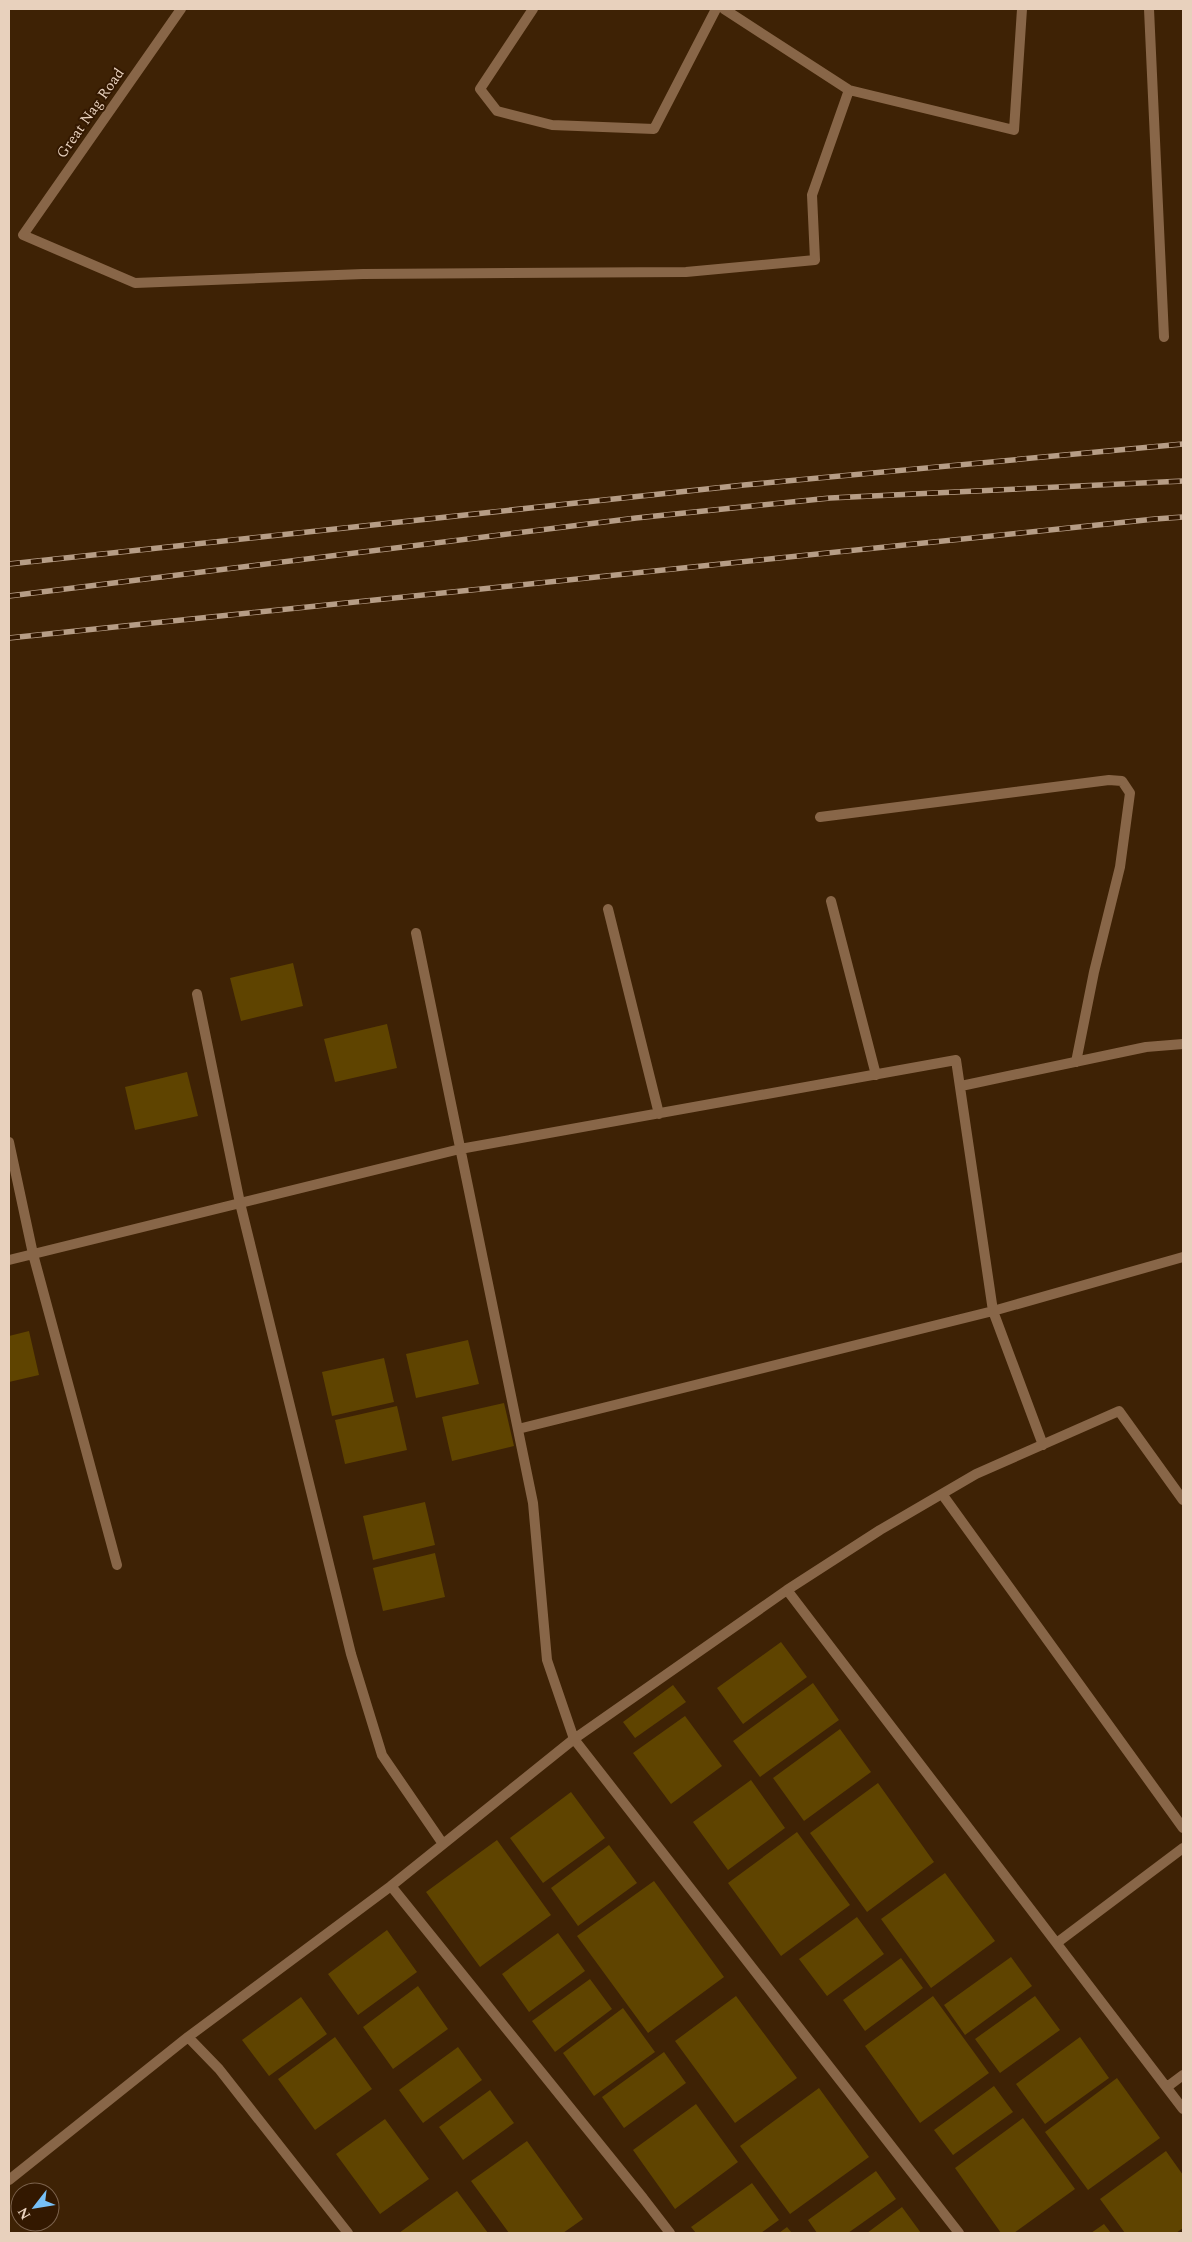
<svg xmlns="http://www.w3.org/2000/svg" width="1192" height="2242" font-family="Spectral,serif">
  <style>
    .building { fill: #5f4400 }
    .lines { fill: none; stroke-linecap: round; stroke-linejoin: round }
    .minor { stroke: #886648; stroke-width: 10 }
    .rail-casing { stroke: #b69d86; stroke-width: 5.5 }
    .rail { stroke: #331800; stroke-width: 4; stroke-dasharray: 11; stroke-linecap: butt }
    .labels { text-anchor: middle; stroke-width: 4; stroke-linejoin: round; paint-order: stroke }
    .street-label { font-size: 15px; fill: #e8d1bd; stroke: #331800 }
  </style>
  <rect width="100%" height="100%" fill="#3e2205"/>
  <path class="building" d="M293 963 303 1006 241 1021 230 978Z
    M387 1024 397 1068 335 1082 324 1039Z
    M187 1072 198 1116 135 1130 125 1087Z
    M29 1331 39 1375 9 1382V1336Z
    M468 1340 479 1384 416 1398 406 1354Z
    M384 1358 394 1402 332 1416 322 1372Z
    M504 1403 514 1446 452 1461 442 1417Z
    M397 1406 407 1450 345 1464 335 1420Z
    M425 1502 435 1545 373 1560 363 1516Z
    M435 1553 445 1597 383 1611 373 1568Z
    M781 1642 807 1677 743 1724 717 1688Z
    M813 1683 839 1720 760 1777 733 1741Z
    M673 1685 686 1702 635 1738 623 1722Z
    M685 1716 722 1766 671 1804 633 1753Z
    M840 1729 871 1772 804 1821 773 1778Z
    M751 1780 785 1828 728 1870 693 1822Z
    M878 1783 934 1862 867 1912 810 1833Z
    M571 1792 605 1838 543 1883 510 1838Z
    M797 1832 850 1905 781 1956 728 1883Z
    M497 1840 551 1915 480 1967 426 1892Z
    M609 1845 637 1883 578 1926 551 1888Z
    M945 1873 995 1941 931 1988 881 1919Z
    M654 1881 724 1977 648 2033 577 1936Z
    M857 1917 884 1954 827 1996 799 1959Z
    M387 1930 417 1972 358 2015 328 1974Z
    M558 1933 585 1971 529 2012 502 1974Z
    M1011 1957 1032 1986 965 2035 944 2005Z
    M901 1958 923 1988 865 2031 843 2000Z
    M590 1979 612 2009 555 2052 532 2021Z
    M418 1986 448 2029 393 2069 363 2027Z
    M736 1996 797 2078 735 2123 675 2041Z
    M933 1996 989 2073 920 2123 865 2046Z
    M1035 1996 1060 2030 1000 2073 975 2039Z
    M301 1997 327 2034 269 2076 242 2040Z
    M623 2008 655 2052 594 2096 563 2053Z
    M335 2037 372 2089 315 2130 278 2079Z
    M1080 2037 1109 2078 1045 2124 1016 2084Z
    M458 2047 482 2080 423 2123 399 2090Z
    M664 2052 686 2083 624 2128 602 2097Z
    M1117 2078 1160 2138 1088 2190 1045 2132Z
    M994 2086 1013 2112 953 2155 934 2130Z
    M819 2088 869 2157 790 2214 740 2146Z
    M490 2090 514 2123 463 2160 439 2127Z
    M696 2104 738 2162 675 2209 633 2150Z
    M1023 2118 1075 2189 1014 2233H1001L955 2168Z
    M385 2119 429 2179 380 2214 336 2154Z
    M527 2141 583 2219 563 2233H509L471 2181Z
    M1166 2151 1183 2175V2228L1176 2233H1125L1100 2199Z
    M876 2171 896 2199 848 2233H817L808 2220Z
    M752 2183 779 2220 761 2233H696L691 2227Z
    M457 2191 488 2233H399Z
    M902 2207 921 2233H867Z
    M1104 2224 1111 2233H1091Z
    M787 2227 792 2233H779Z"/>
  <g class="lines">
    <path class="minor" d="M181 9 23 235 135 283 363 274 686 272 815 260 812 195 849 90 724 9
      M533 9 480 89 497 111 552 125 654 129 716 9
      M1149 9 1164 337
      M849 90 1014 130 1022 9
      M820 817 1109 780 1122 781 1130 793 1120 867 1094 972 1076 1062
      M831 901 876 1075
      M608 909 659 1114
      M416 933 533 1503 547 1660 574 1739 959 2233
      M197 994 240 1203 351 1654 382 1755 443 1844
      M961 1086 1146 1047 1183 1044
      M9 1142 33 1254 117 1565
      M9 1260 460 1149 956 1060 993 1311 1043 1445
      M518 1429 993 1311 1183 1257
      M942 1494 1183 1828
      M787 1590 880 1530 976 1474 1119 1411 1183 1500
      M391 1886 643 2198 670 2233
      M1058 1942 1183 1848
      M188 2037 391 1886 574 1739 787 1590 1183 2109
      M1167 2087 1183 2075
      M9 2180 188 2037 219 2069 348 2233"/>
    <defs>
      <path id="rail" d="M9 564 744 485 1183 444
        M9 596 636 518 830 498 1183 481
        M9 638 1155 519 1183 517"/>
    </defs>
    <use href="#rail" class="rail-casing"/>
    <use href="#rail" class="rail"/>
  </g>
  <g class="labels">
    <g class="street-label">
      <text transform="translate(90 113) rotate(-55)" y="5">Great Nag Road</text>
    </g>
  </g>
  <rect width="1192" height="2242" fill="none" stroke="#e8d1bd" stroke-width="20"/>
  <g transform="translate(35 2207) rotate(239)"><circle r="24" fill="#331800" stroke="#7b624c"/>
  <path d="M0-4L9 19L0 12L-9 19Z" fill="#77c0f7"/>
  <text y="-8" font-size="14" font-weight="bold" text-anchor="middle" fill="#e8d1bd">N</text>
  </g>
</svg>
